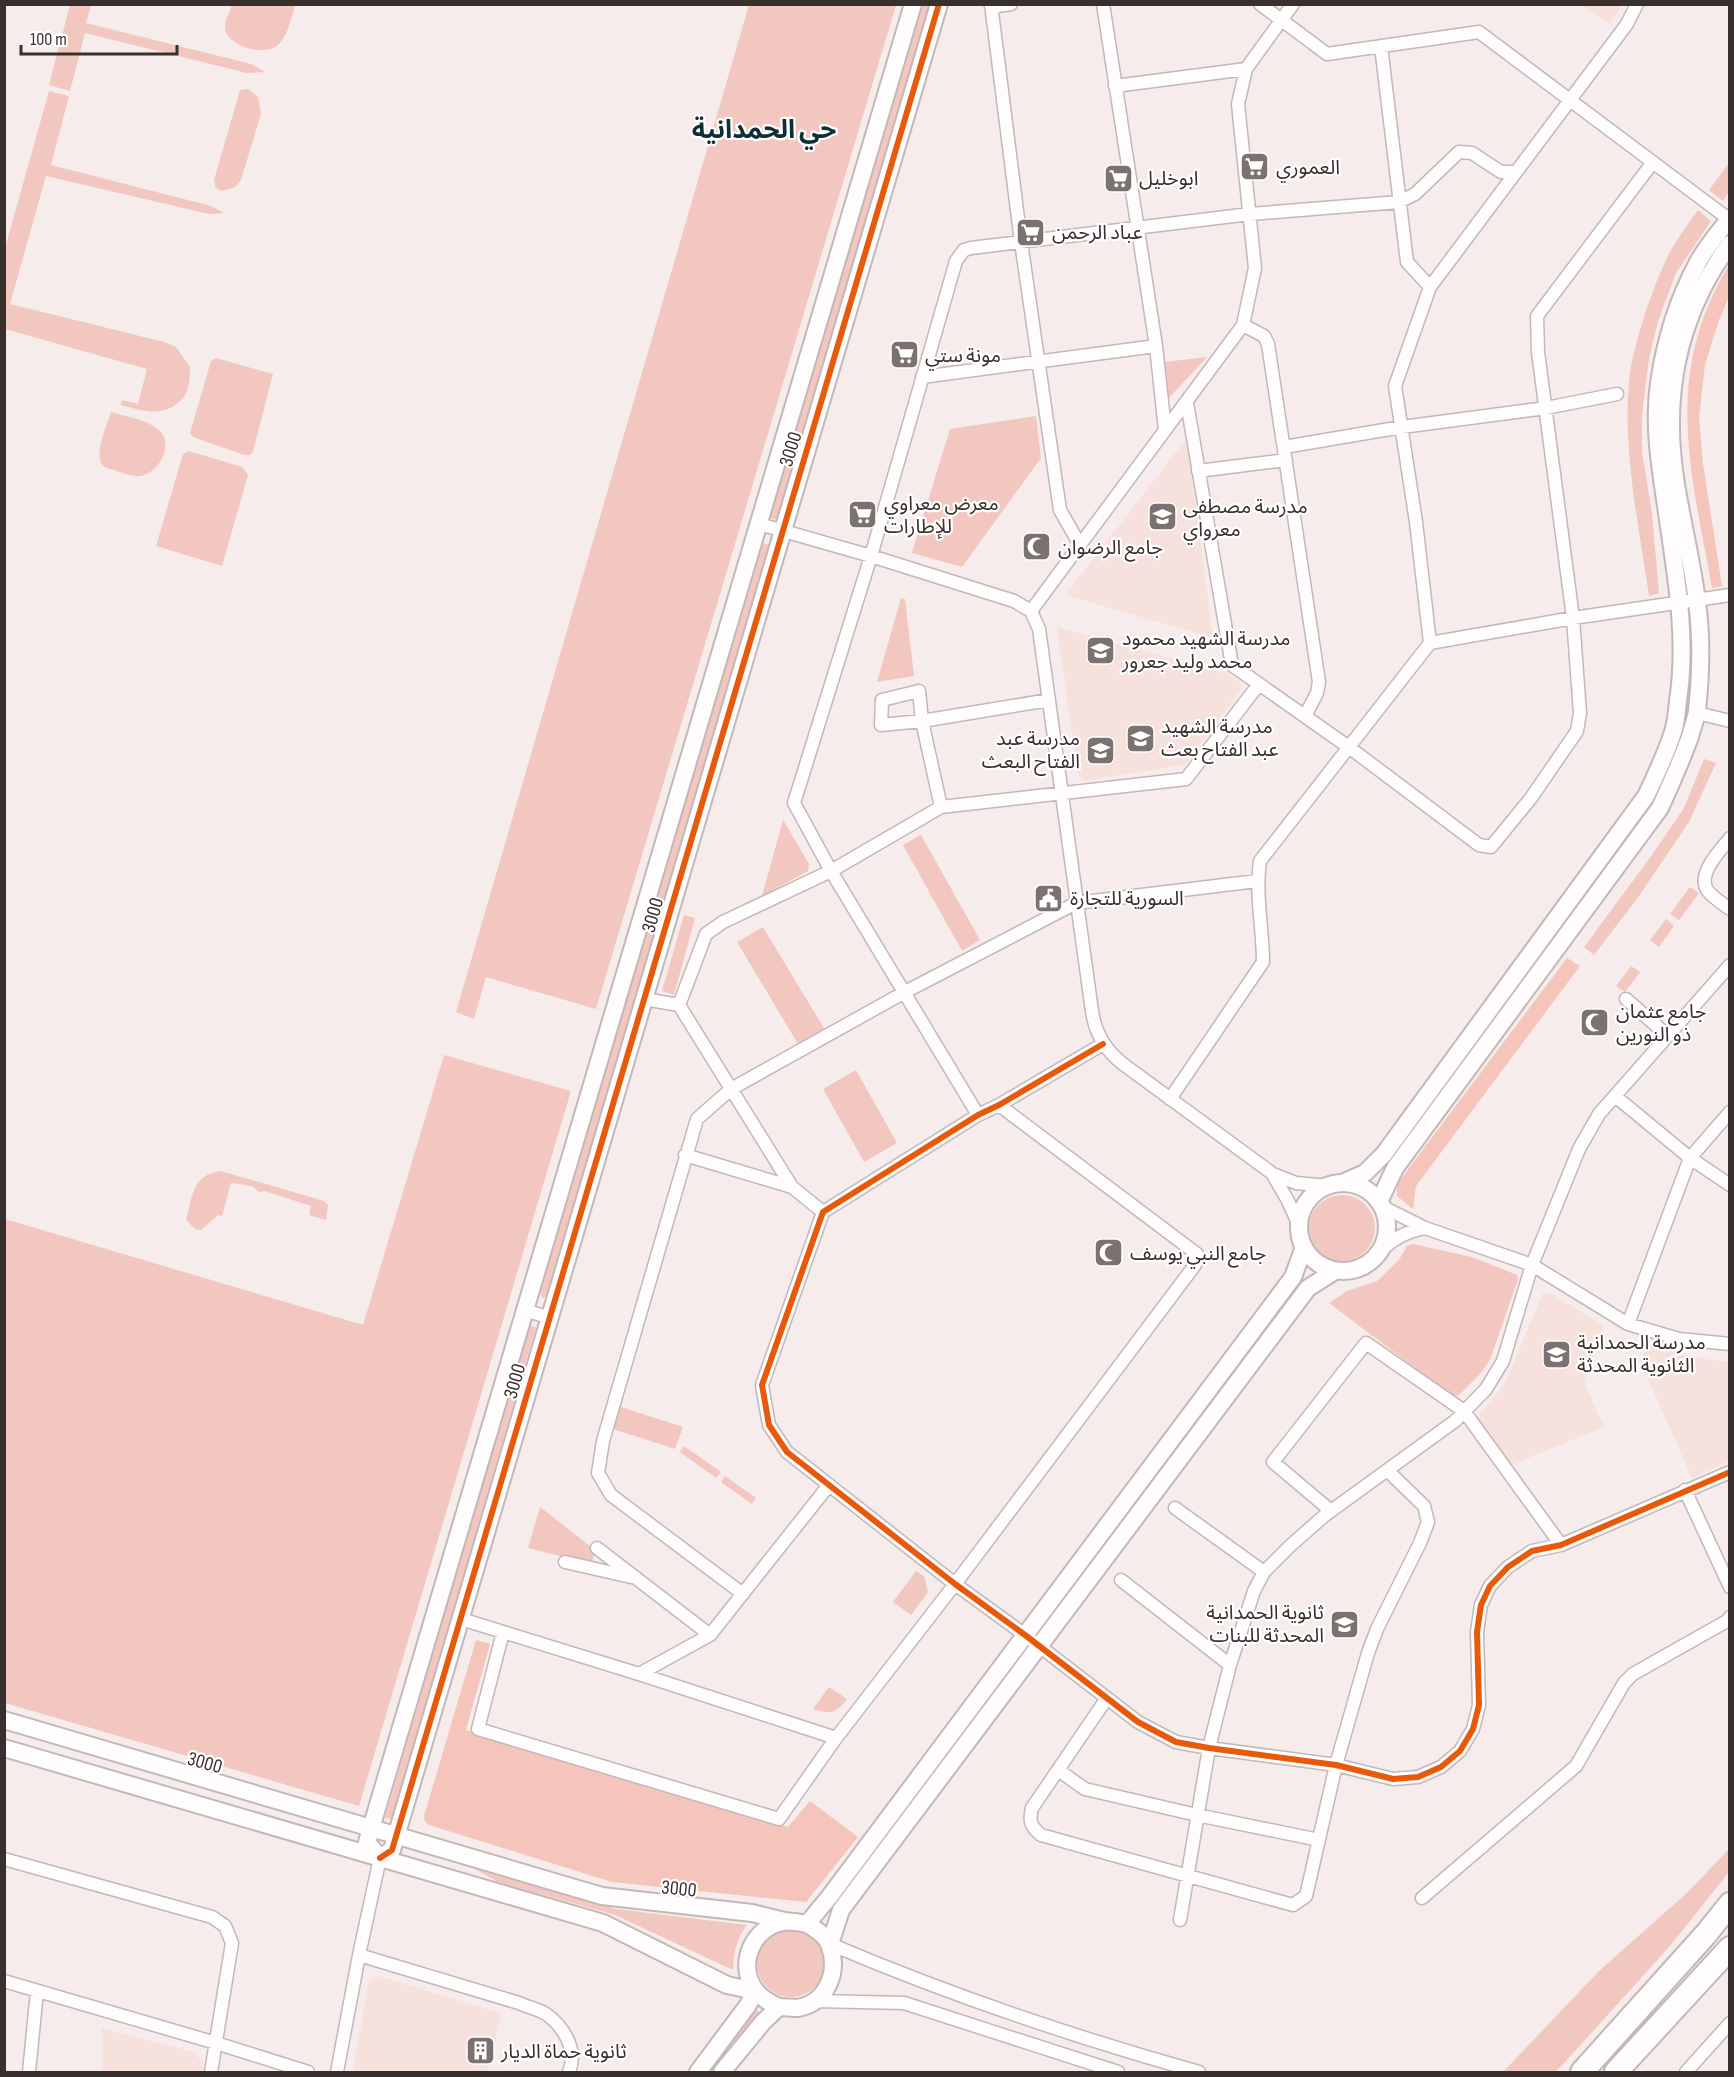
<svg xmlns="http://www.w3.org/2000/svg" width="1734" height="2077" font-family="'Sofia Sans Condensed','Noto Sans Arabic',sans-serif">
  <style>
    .built { fill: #f6e1dd }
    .green { fill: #f2c7bf }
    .forest { fill: #f5c5bc }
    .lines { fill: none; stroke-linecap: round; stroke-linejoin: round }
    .street-casing { stroke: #c2b8b7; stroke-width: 15 }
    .secondary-casing { stroke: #c2b8b7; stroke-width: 20 }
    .highway-casing { stroke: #c2b8b7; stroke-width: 26 }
    .street { stroke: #fefcfc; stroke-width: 12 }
    .secondary { stroke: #fefcfc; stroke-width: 16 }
    .highway { stroke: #fefcfc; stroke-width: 22 }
    .cycleway-casing { stroke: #fff; stroke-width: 10 }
    .cycleway { stroke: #e8590c; stroke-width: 6 }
    .labels { text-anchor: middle; stroke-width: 4.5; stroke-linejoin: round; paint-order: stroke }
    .poi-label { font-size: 20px; fill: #392f2c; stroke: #fff; text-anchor: start }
    .street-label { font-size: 20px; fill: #392f2c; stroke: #fff }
    .district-label { font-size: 26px; font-weight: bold; fill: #0d2f35; stroke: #fff }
  </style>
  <rect width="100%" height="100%" fill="#f6eceb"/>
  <path class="built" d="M1583 5H1622L1610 25Z
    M1187 438 1213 638 1065 595Z
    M1057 627 1227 674 1240 682 1241 690 1185 765 1083 781 1078 774Z
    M1543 1293 1552 1294 1604 1326 1584 1382 1604 1427 1509 1466 1476 1420 1505 1383Z
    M1648 1345 1705 1359 1729 1362V1461L1692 1478 1640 1361Z
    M378 1976 501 2013 488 2072H353L369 1980Z
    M102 2028 193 2052 203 2062V2072H103Z"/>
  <path class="green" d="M923 4 930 5 777 520 770 518Z
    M70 5H91L86 23 251 64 265 72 247 73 85 33 70 91 49 85Z
    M232 5V4L295 5C291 18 289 33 279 44 266 58 225 46 225 27 225 20 230 11 232 5Z
    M749 5H896L596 1009 486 977 474 1019 456 1012Z
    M248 89 258 97 261 114 241 180 235 187 221 191 215 187 214 180 240 90Z
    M49 91 69 96 51 165 211 206 224 213 209 214 46 176 10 304 164 342 176 347 190 367C190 374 190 383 187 390 185 397 181 401 175 405 158 417 141 410 121 405L122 400 138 404 147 369 5 329V248Z
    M1729 163V192L1723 201 1709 190Z
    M1698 210 1711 221 1676 273 1658 321 1649 358 1642 415V451L1652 514 1659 593 1649 596C1639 527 1621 443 1630 373 1636 337 1653 285 1670 252 1678 237 1689 223 1698 210Z
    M1207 357 1168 399 1164 362Z
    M216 358 273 374 253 451 250 455H244L193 437 190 433 211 361Z
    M111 412C127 417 146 419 159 430 175 445 159 473 140 476 130 477 114 470 104 467 92 455 107 427 111 412Z
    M1036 416 1041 458 962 567 912 553 950 429Z
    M189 451 242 467 248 475 222 566 156 546 183 454Z
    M763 543 770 545 547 1296 542 1298 540 1291Z
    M901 598 905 599 914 676 877 682Z
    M1704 759 1716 763 1689 822 1639 896 1594 955 1584 947 1652 855 1684 808Z
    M783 820 809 864 808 871 762 896Z
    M921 835 980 940 962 951 903 845Z
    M1690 887 1699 893 1679 920 1670 914Z
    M684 915 695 918 674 995 662 991Z
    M1666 919 1674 926 1659 947 1650 940Z
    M763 927 825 1030 798 1044 737 942Z
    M1631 966 1640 972 1625 992 1616 986Z
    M444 1055 571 1091 359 1806 5 1703V1219L363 1325Z
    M856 1070 897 1143 864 1162 823 1089Z
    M221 1171 324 1201 328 1205 326 1220 309 1215 311 1206 265 1191 259 1192 252 1186 231 1183 222 1216 218 1215 201 1230 195 1229 186 1220C193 1195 192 1175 221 1171Z
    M1309 1228a33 33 0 1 1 66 0a33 33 0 1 1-66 0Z
    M1413 1244 1472 1257 1517 1275 1518 1279 1490 1360 1481 1373 1459 1395 1452 1396 1329 1303 1347 1291 1377 1281 1399 1260 1407 1246Z
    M528 1326 536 1327 392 1819 385 1818Z
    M618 1406 683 1427 675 1449 610 1428Z
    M684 1446 721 1472 716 1478 680 1452Z
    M725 1476 756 1498 752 1504 721 1482Z
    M540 1507 595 1550 592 1564 528 1548Z
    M916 1571 924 1576 928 1592 911 1615 893 1602Z
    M829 1687 847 1699C836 1713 831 1715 813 1709Z
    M1729 1849V1872L1670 1946 1565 2062 1555 2072H1503L1599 1971 1688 1892Z
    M475 1869 616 1909 747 1925C736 1939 734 1952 733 1970L615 1915 498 1882Z
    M757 1963a34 34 0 1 1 68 0a34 34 0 1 1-68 0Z
    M756 2009 759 2012 713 2072H707Z"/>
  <path class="forest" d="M1729 265V297L1719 320 1705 365 1699 417 1703 464 1722 586 1712 588C1691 470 1662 376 1729 265Z
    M1567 958 1580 966 1416 1186 1413 1209 1397 1196V1184Z
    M476 1640 490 1644 466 1730 788 1827 810 1801 858 1837 806 1902 612 1882 429 1825 425 1822 424 1816Z"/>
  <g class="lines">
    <defs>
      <path id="street" d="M991 4 1021 242 1060 510 1080 545
        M1103 4 1156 346 1165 430
        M1260 4 1327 54 1479 32 1730 220
        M991 7 1011 4
        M1381 46 1407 262 1430 287
        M1115 86 1246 69
        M1243 325 1264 336 1268 344 1319 682 1317 693 1305 716
        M922 377 1156 346
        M1187 403 1232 665 1350 748 1479 845 1491 847 1531 798 1577 731 1580 713 1573 618 1538 352 1537 316 1653 162
        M1284 447 1402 427 1546 408 1617 394
        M1198 471 1286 460
        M759 524 871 556 1014 601 1031 611 1039 629 1092 1011C1095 1033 1105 1050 1123 1064L1273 1174 1296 1183 1328 1186
        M1031 611 1243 325 1255 268 1238 104 1246 69 1293 4
        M1430 643 1416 522 1395 386 1430 287 1627 24 1637 4
        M1697 713 1730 721
        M941 807 922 721 919 691 882 700 881 725 922 721 1049 700
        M1730 838C1721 850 1697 873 1707 890 1712 897 1723 904 1730 909
        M644 999 679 1005 792 1187 823 1212
        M1626 999 1668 1036
        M679 1005 706 934 723 922 831 871 941 807 1186 779 1259 684
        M1103 1044 999 1105 978 1115 823 1212 762 1385 769 1425 787 1452 955 1584 1025 1635 1138 1722 1176 1742 1209 1748 1336 1765 1393 1779 1418 1777 1441 1767 1460 1751 1473 1729 1479 1705 1477 1632 1481 1605 1490 1586 1508 1567 1532 1551 1561 1545 1730 1472
        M1615 1096 1690 1158 1730 1185
        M1170 1099 1263 962C1263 928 1255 895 1260 861L1430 643 1573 618 1730 595
        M978 1115 831 871 794 803 871 556 956 261 964 250 971 248 1250 214 1399 202 1415 194 1459 152 1472 153 1501 172H1516
        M685 1155 792 1187
        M1273 1175 1287 1199 1299 1225
        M1381 1206 1425 1228 1532 1265 1628 1324 1679 1339 1730 1344
        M1380 1252C1393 1238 1407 1231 1425 1228
        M525 1310 550 1318
        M1628 1324 1690 1158 1730 1112
        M1685 1490 1730 1587
        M1175 1508 1264 1572
        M1331 1511 1273 1462 1366 1343 1464 1411 1561 1545
        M597 1548 710 1635
        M565 1562 631 1577
        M1121 1580 1230 1665
        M743 1594 611 1495 598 1473 603 1441 697 1119 731 1089 905 992 1076 903 1257 881
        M461 1619 639 1674 836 1738
        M503 1632 478 1729 779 1819 836 1738 955 1584 1195 1265 1197 1254 999 1105
        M639 1674 710 1635 829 1485
        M1107 1698 1032 1808C1029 1821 1030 1826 1041 1835L1293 1905 1306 1896 1336 1765 1368 1653 1377 1629 1420 1543 1428 1522 1424 1506 1388 1471
        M1058 1770 1085 1789 1197 1815 1319 1840
        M4 1859 212 1917 225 1926 232 1943 211 2072
        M1422 1898 1576 1766 1624 1683 1633 1674 1727 1621 1730 1617
        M1180 1920 1209 1748 1230 1665 1254 1591 1264 1572 1290 1546 1324 1516 1455 1421 1486 1389 1503 1361 1532 1265 1579 1149 1599 1114 1730 965
        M830 1944C950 1995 1074 2037 1199 2072
        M359 1955 519 2003C527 2007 538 2009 546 2014 564 2027 578 2050 569 2072
        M4 1981 216 2043 308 2072
        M815 2001 904 2003 1118 2072
        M29 2072 37 1991
        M337 2072 359 1955 380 1858
        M1686 2072 1730 2023"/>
      <path id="secondary" d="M913 4 367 1842 380 1858 392 1850 939 4
        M1342 1183 1365 1173 1384 1154 1646 796C1656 775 1666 754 1673 732 1676 723 1677 711 1678 701 1688 635 1675 571 1666 506 1660 466 1653 424 1659 383 1665 342 1678 299 1698 262 1706 247 1719 232 1730 218
        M1299 1227a44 44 0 1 1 88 0a44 44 0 1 1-88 0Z
        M1379 1202 1395 1168 1660 808C1671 784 1681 761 1690 737 1692 728 1696 719 1697 711 1701 674 1702 638 1697 602 1690 542 1670 483 1671 422 1671 358 1691 296 1730 244
        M4 1720 602 1896 752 1913 785 1921
        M4 1748 603 1923 727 1985 755 1991 748 2005 698 2072
        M807 1924 830 1896 1293 1277 1304 1247
        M830 1944 841 1910 1308 1288 1335 1271
        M722 2072 763 2022 779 2007C785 2007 792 2008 798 2008 826 2003 839 1973 830 1947 828 1938 820 1932 812 1927 807 1923 802 1923 795 1922 758 1917 733 1962 756 1991 762 1999 770 2003 779 2007"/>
      <path id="highway" d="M1582 2072 1706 1934 1730 1904
        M1616 2072 1730 1948"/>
    </defs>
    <use href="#street" class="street-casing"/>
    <use href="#secondary" class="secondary-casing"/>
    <use href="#highway" class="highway-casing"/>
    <use href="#street" class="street"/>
    <use href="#secondary" class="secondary"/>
    <use href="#highway" class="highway"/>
    <defs>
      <path id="cycleway" d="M1103 1044 999 1105 978 1115 823 1212 762 1385 769 1425 787 1452 955 1584 1025 1635 1138 1722 1176 1742 1209 1748 1336 1765 1393 1779 1418 1777 1441 1767 1460 1751 1473 1729 1479 1705 1477 1632 1481 1605 1490 1586 1508 1567 1532 1551 1561 1545 1730 1472
        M380 1858 392 1850 939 4"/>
    </defs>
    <use href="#cycleway" class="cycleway-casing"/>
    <use href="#cycleway" class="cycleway"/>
  </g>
  <defs>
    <symbol id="supermarket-square" viewBox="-11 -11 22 22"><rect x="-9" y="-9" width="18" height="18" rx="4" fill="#7b716f" stroke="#fff"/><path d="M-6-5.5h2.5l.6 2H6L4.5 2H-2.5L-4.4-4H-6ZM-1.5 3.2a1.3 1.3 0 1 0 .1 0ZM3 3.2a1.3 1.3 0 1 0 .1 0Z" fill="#fff"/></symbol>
    <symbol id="school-square" viewBox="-11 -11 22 22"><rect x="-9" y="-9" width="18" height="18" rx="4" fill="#7b716f" stroke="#fff"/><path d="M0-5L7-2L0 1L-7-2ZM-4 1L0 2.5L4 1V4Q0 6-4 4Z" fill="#fff"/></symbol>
    <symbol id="mosque-square" viewBox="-11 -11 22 22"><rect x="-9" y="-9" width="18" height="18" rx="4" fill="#7b716f" stroke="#fff"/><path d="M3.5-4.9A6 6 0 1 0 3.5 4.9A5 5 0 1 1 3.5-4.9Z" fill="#fff"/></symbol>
    <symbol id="civic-square" viewBox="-11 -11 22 22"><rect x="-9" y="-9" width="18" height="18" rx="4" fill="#7b716f" stroke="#fff"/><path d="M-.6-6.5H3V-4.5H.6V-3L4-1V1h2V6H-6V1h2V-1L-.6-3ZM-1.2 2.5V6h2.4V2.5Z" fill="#fff"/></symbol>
    <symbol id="building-square" viewBox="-11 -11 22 22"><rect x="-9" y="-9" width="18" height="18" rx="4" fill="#7b716f" stroke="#fff"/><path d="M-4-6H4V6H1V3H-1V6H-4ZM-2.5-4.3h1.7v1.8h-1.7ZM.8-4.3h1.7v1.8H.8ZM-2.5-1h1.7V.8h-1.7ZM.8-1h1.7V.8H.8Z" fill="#fff"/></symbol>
  </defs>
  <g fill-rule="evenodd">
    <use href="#supermarket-square" x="1238" y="150" width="33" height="33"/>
    <use href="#supermarket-square" x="1102" y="162" width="33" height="33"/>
    <use href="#supermarket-square" x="1014" y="216" width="33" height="33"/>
    <use href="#supermarket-square" x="888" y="338" width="33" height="33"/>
    <use href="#supermarket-square" x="846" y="498" width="33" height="33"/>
    <use href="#school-square" x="1146" y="500" width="33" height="33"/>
    <use href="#mosque-square" x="1020" y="530" width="33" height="33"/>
    <use href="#school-square" x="1084" y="634" width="33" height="33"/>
    <use href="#school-square" x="1124" y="722" width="33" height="33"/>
    <use href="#school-square" x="1084" y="734" width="33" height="33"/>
    <use href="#civic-square" x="1032" y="882" width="33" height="33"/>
    <use href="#mosque-square" x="1578" y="1006" width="33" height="33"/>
    <use href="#mosque-square" x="1092" y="1236" width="33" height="33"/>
    <use href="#school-square" x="1540" y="1338" width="33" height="33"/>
    <use href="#school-square" x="1328" y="1608" width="33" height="33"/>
    <use href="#building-square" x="464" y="2034" width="33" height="33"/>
  </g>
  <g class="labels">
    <g class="poi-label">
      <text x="1276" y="174">العموري</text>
      <text x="1139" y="185">ابوخليل</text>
      <text x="1052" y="239">عباد الرحمن</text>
      <text x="925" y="362">مونة ستي</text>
      <text x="884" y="510">معرض معراوي<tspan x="884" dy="23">للإطارات</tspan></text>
      <text x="1183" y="513">مدرسة مصطفى<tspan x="1183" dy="23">معرواي</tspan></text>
      <text x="1058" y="554">جامع الرضوان</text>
      <text x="1122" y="645">مدرسة الشهيد محمود<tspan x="1122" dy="23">محمد وليد جعرور</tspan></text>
      <text x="1161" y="733">مدرسة الشهيد<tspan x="1161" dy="23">عبد الفتاح بعث</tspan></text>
      <text x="1080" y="745" text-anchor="end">مدرسة عبد<tspan x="1080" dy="23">الفتاح البعث</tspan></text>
      <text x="1070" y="905">السورية للتجارة</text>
      <text x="1616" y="1018">جامع عثمان<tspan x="1616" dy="23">ذو النورين</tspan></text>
      <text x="1130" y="1260">جامع النبي يوسف</text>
      <text x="1577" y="1349">مدرسة الحمدانية<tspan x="1577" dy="23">الثانوية المحدثة</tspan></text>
      <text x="1324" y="1619" text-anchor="end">ثانوية الحمدانية<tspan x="1324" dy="23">المحدثة للبنات</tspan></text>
      <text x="501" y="2058">ثانوية حماة الديار</text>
    </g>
    <g class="street-label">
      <text transform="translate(790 449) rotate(-73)" y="7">3000</text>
      <text transform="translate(652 915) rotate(-74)" y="7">3000</text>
      <text transform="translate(514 1381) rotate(-74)" y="7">3000</text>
      <text transform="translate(205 1762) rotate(16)" y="7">3000</text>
      <text transform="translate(679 1888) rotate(6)" y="7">3000</text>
    </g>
    <g class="district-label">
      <text x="764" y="138">حي الحمدانية</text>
    </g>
  </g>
  <rect width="1734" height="2077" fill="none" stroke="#392f2c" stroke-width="12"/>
  <path d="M21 45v9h156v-9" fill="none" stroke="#392f2c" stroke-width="3"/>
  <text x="30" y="45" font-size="18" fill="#392f2c" stroke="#ffffff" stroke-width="4.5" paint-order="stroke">100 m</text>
</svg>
